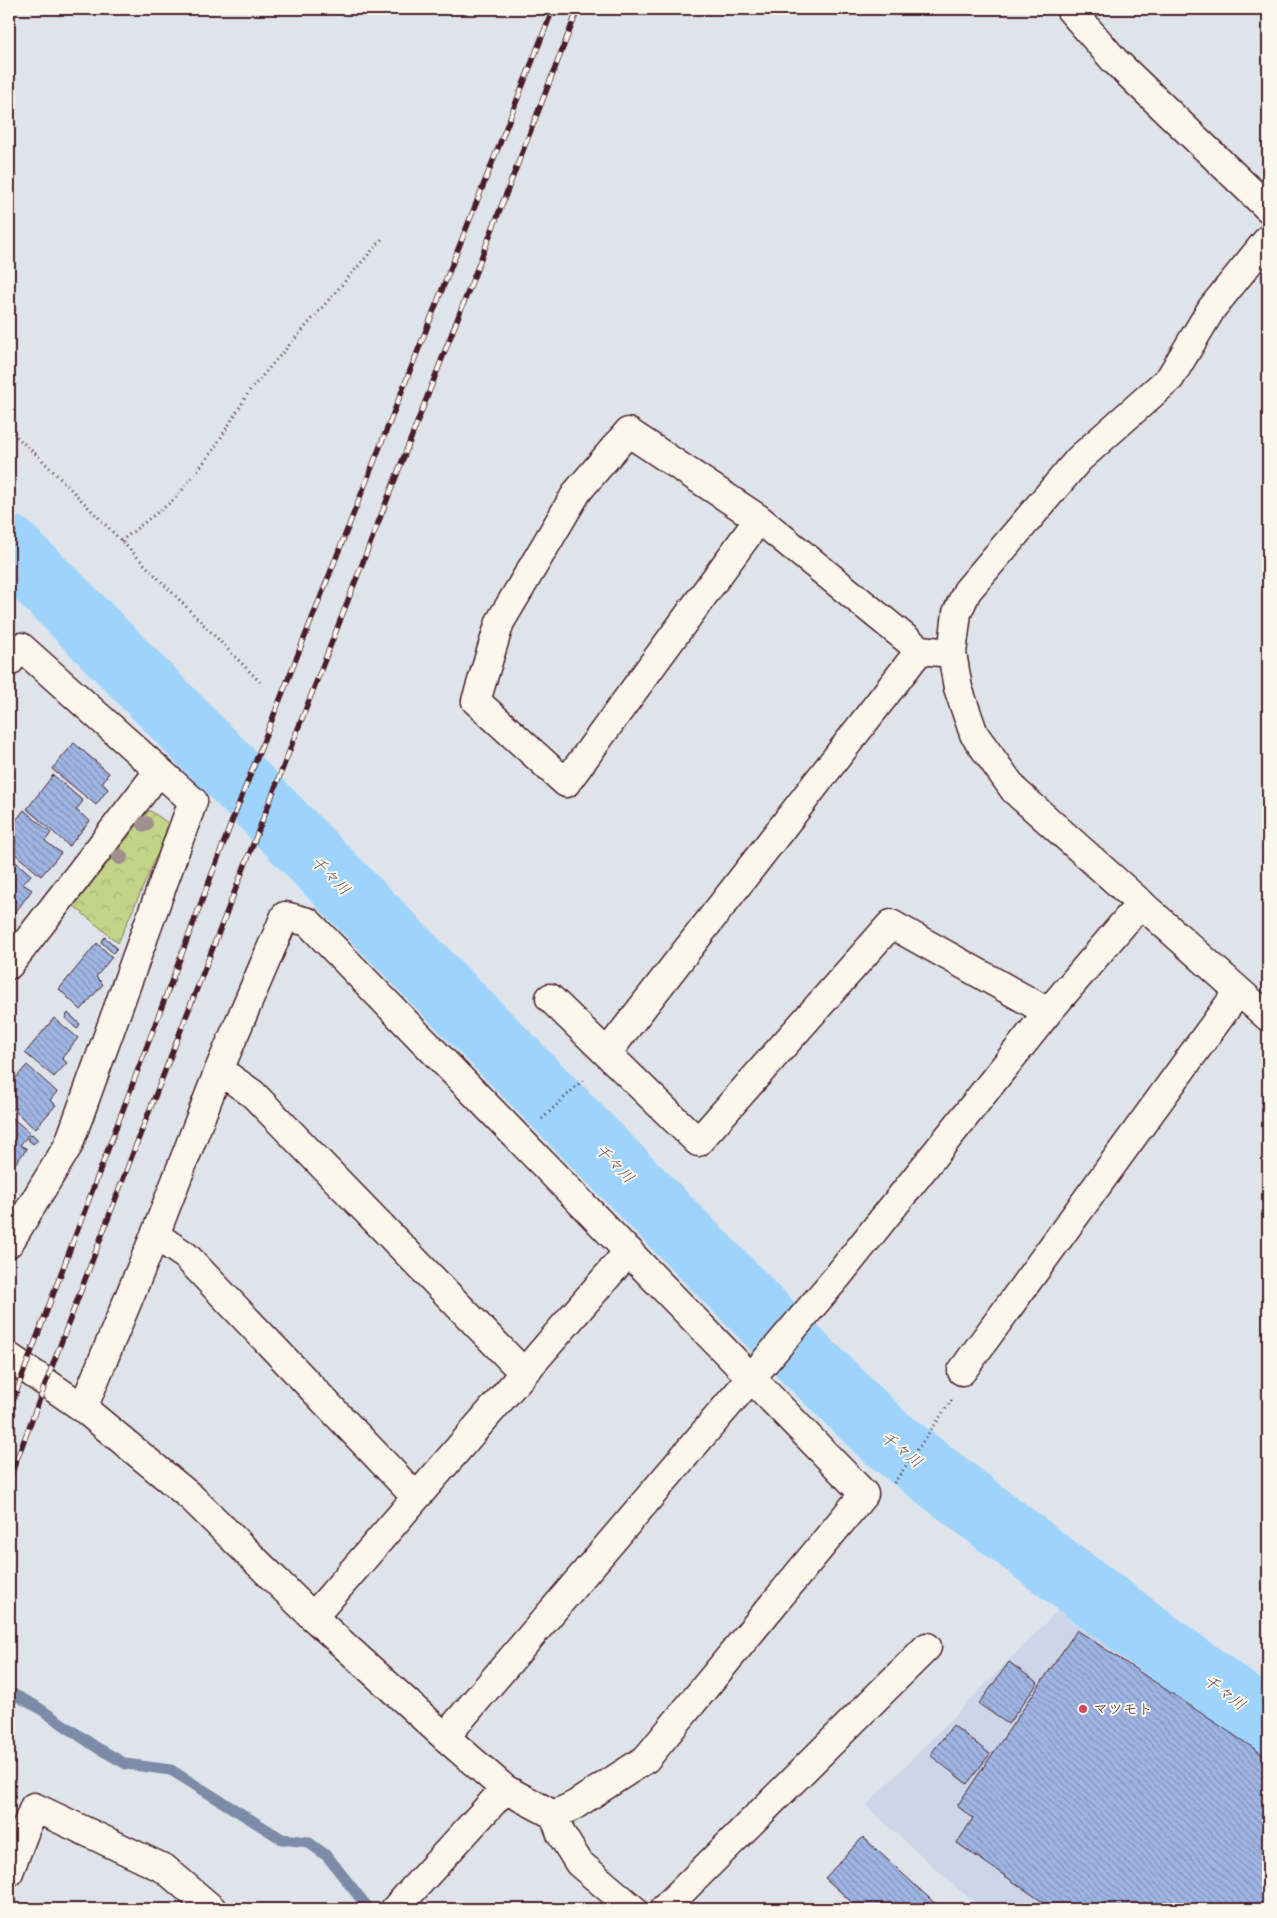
<svg xmlns="http://www.w3.org/2000/svg" width="1277" height="1918" font-family="Sriracha,'Klee One',sans-serif">
  <style>
    .built { fill: #ccd6e8 }
    .forest { fill: url(#forest-crowns); stroke: #867a5a }
    .lines { fill: none; stroke-linecap: round; stroke-linejoin: round }
    .stream { stroke: #7c8ca8; stroke-width: 11 }
    .river { stroke: #9ed4fc; stroke-width: 65 }
    .building { fill: url(#building-back-hatch); stroke: #4a1f2b }
    .minor-casing { stroke: #4a1f2b; stroke-width: 31 }
    .path { stroke: #4a1f2b; stroke-width: 3; stroke-dasharray: 1 4; stroke-linecap: butt }
    .minor { stroke: #fbf7ec; stroke-width: 28 }
    .rail-casing { stroke: #4a1f2b; stroke-width: 5.5 }
    .rail { stroke: #fbf7ec; stroke-width: 4; stroke-dasharray: 11; stroke-linecap: butt }
    .tree { fill: #9e908e }
    .poi-dot { fill: #d1495b; stroke: #fbf7ec; stroke-width: 2 }
    .labels { text-anchor: middle; stroke-width: 4; stroke-linejoin: round; paint-order: stroke }
    .poi-label { font-size: 15px; fill: #4a1f2b; stroke: #fbf7ec; text-anchor: start }
    .water-label { font-size: 16px; font-style: italic; fill: #5f4c5f; stroke: #fbf7ec }
  </style>
  <defs>
    <pattern id="forest-crowns" width="20" height="18" patternUnits="userSpaceOnUse" patternTransform="scale(1.25)"><rect width="20" height="18" fill="#c2d488"/><path d="M2 6a3 3 0 1 1 6 0M12 15a3 3 0 1 1 6 0" fill="none" stroke="#a8b676"/></pattern>
    <pattern id="building-back-hatch" width="6" height="6" patternUnits="userSpaceOnUse" patternTransform="scale(1.25)"><rect width="6" height="6" fill="#9fb6e4"/><path d="M-1 5l2 2M0 0l6 6M5-1l2 2" fill="none" stroke="#8493b9"/></pattern>
  </defs>
  <rect width="100%" height="100%" fill="#dfe4ea"/>
  <filter id="ink" filterUnits="userSpaceOnUse"><feTurbulence type="fractalNoise" baseFrequency=".02" numOctaves="2"/><feDisplacementMap in="SourceGraphic" scale="10" xChannelSelector="R" yChannelSelector="G"/><feConvolveMatrix kernelMatrix="1 2 1 2 8 2 1 2 1" color-interpolation-filters="sRGB"/></filter>
  <g filter="url(#ink)">
    <path class="built" d="M1068 1600 1140 1663 1268 1756V1909H984L958 1889 866 1806Z"/>
    <path class="forest" d="M149 810 168 823 162 844 118 943 74 906Z"/>
    <g class="lines">
      <path class="stream" d="M9 1692 36 1706 96 1747 126 1764 171 1770 282 1839 308 1842 327 1856 369 1909"/>
      <path class="river" d="M9 548 69 607 795 1349 884 1436 1048 1562 1268 1725"/>
    </g>
    <path class="building" d="M74 743 109 773 102 783 108 789 96 805 52 769Z
      M53 775 83 801 76 810 90 821 69 846 27 809Z
      M24 810 51 833 45 841 61 853 41 876 9 849V829Z
      M9 856 31 875 23 884 32 890 14 914 9 910Z
      M105 937 117 948 113 953 101 942Z
      M97 943 112 957 96 977 103 984 81 1010 59 989Z
      M68 1013 80 1024 77 1029 65 1018Z
      M54 1018 78 1038 62 1058 67 1063 54 1077 25 1053Z
      M27 1065 57 1092 50 1100 56 1105 35 1129 9 1106V1086Z
      M9 1115 30 1133 20 1145 27 1149 9 1171Z
      M32 1134 38 1140 33 1144 27 1139Z
      M1077 1630 1268 1758V1909H1053L957 1843 973 1818 957 1806Z
      M1009 1662 1038 1683 1008 1724 979 1704Z
      M953 1725 990 1754 967 1784 930 1755Z
      M863 1837 941 1909H859L825 1878Z"/>
    <g class="lines">
      <defs>
        <path id="minor" d="M1070 9 1114 60 1268 208
          M1268 239 1212 308 1170 378 1079 459 967 591 957 613 952 653 958 688 974 734 1015 791 1268 1017
          M759 519 566 783 476 701 500 622 577 492 628 432 759 519 920 650 952 653
          M9 662 21 647 193 801 68 1146 9 1243
          M9 965 159 771
          M550 998 698 1142 891 924 1048 1012
          M607 1053 920 650
          M219 1070 253 1094 523 1372
          M155 1235 186 1256 416 1497
          M9 1357 83 1408 192 1498 313 1617 445 1737 505 1789 554 1815 561 1834 579 1863 633 1909
          M962 1371 1238 992
          M83 1408 155 1235 219 1070 285 916 308 922 864 1494 646 1759 575 1805 554 1815
          M313 1617 629 1251
          M445 1737 837 1277 1048 1012 1141 903
          M9 1872 34 1807 165 1869 212 1909
          M395 1909 505 1789
          M664 1909 927 1647"/>
      </defs>
      <use href="#minor" class="minor-casing"/>
      <path class="path" d="M9 430 40 458 260 682
        M121 541 177 497 214 449 250 390 382 239
        M542 1119 585 1078
        M894 1483 952 1400"/>
      <use href="#minor" class="minor"/>
      <defs>
        <path id="rail" d="M9 1411 232 821 553 9
          M9 1480 133 1153 578 9"/>
      </defs>
      <use href="#rail" class="rail-casing"/>
      <use href="#rail" class="rail"/>
    </g>
    <g class="tree">
      <circle cx="145" cy="824" r="8"/>
      <circle cx="120" cy="857" r="8"/>
    </g>
  </g>
  <circle class="poi-dot" cx="1083" cy="1709" r="5"/>
  <g class="labels">
    <g class="poi-label">
      <text x="1093" y="1714">マツモト</text>
    </g>
    <g class="water-label">
      <text transform="translate(331 875) rotate(45)" y="6">千々川</text>
      <text transform="translate(615 1163) rotate(45)" y="6">千々川</text>
      <text transform="translate(902 1449) rotate(38)" y="6">千々川</text>
      <text transform="translate(1225 1692) rotate(37)" y="6">千々川</text>
    </g>
  </g>
  <rect width="1277" height="1918" fill="none" stroke="#fbf7ec" stroke-width="30"/>
  <rect x="15" y="15" width="1247" height="1888" fill="none" stroke="#4a1f2b" stroke-width="2" filter="url(#ink)"/>
</svg>
